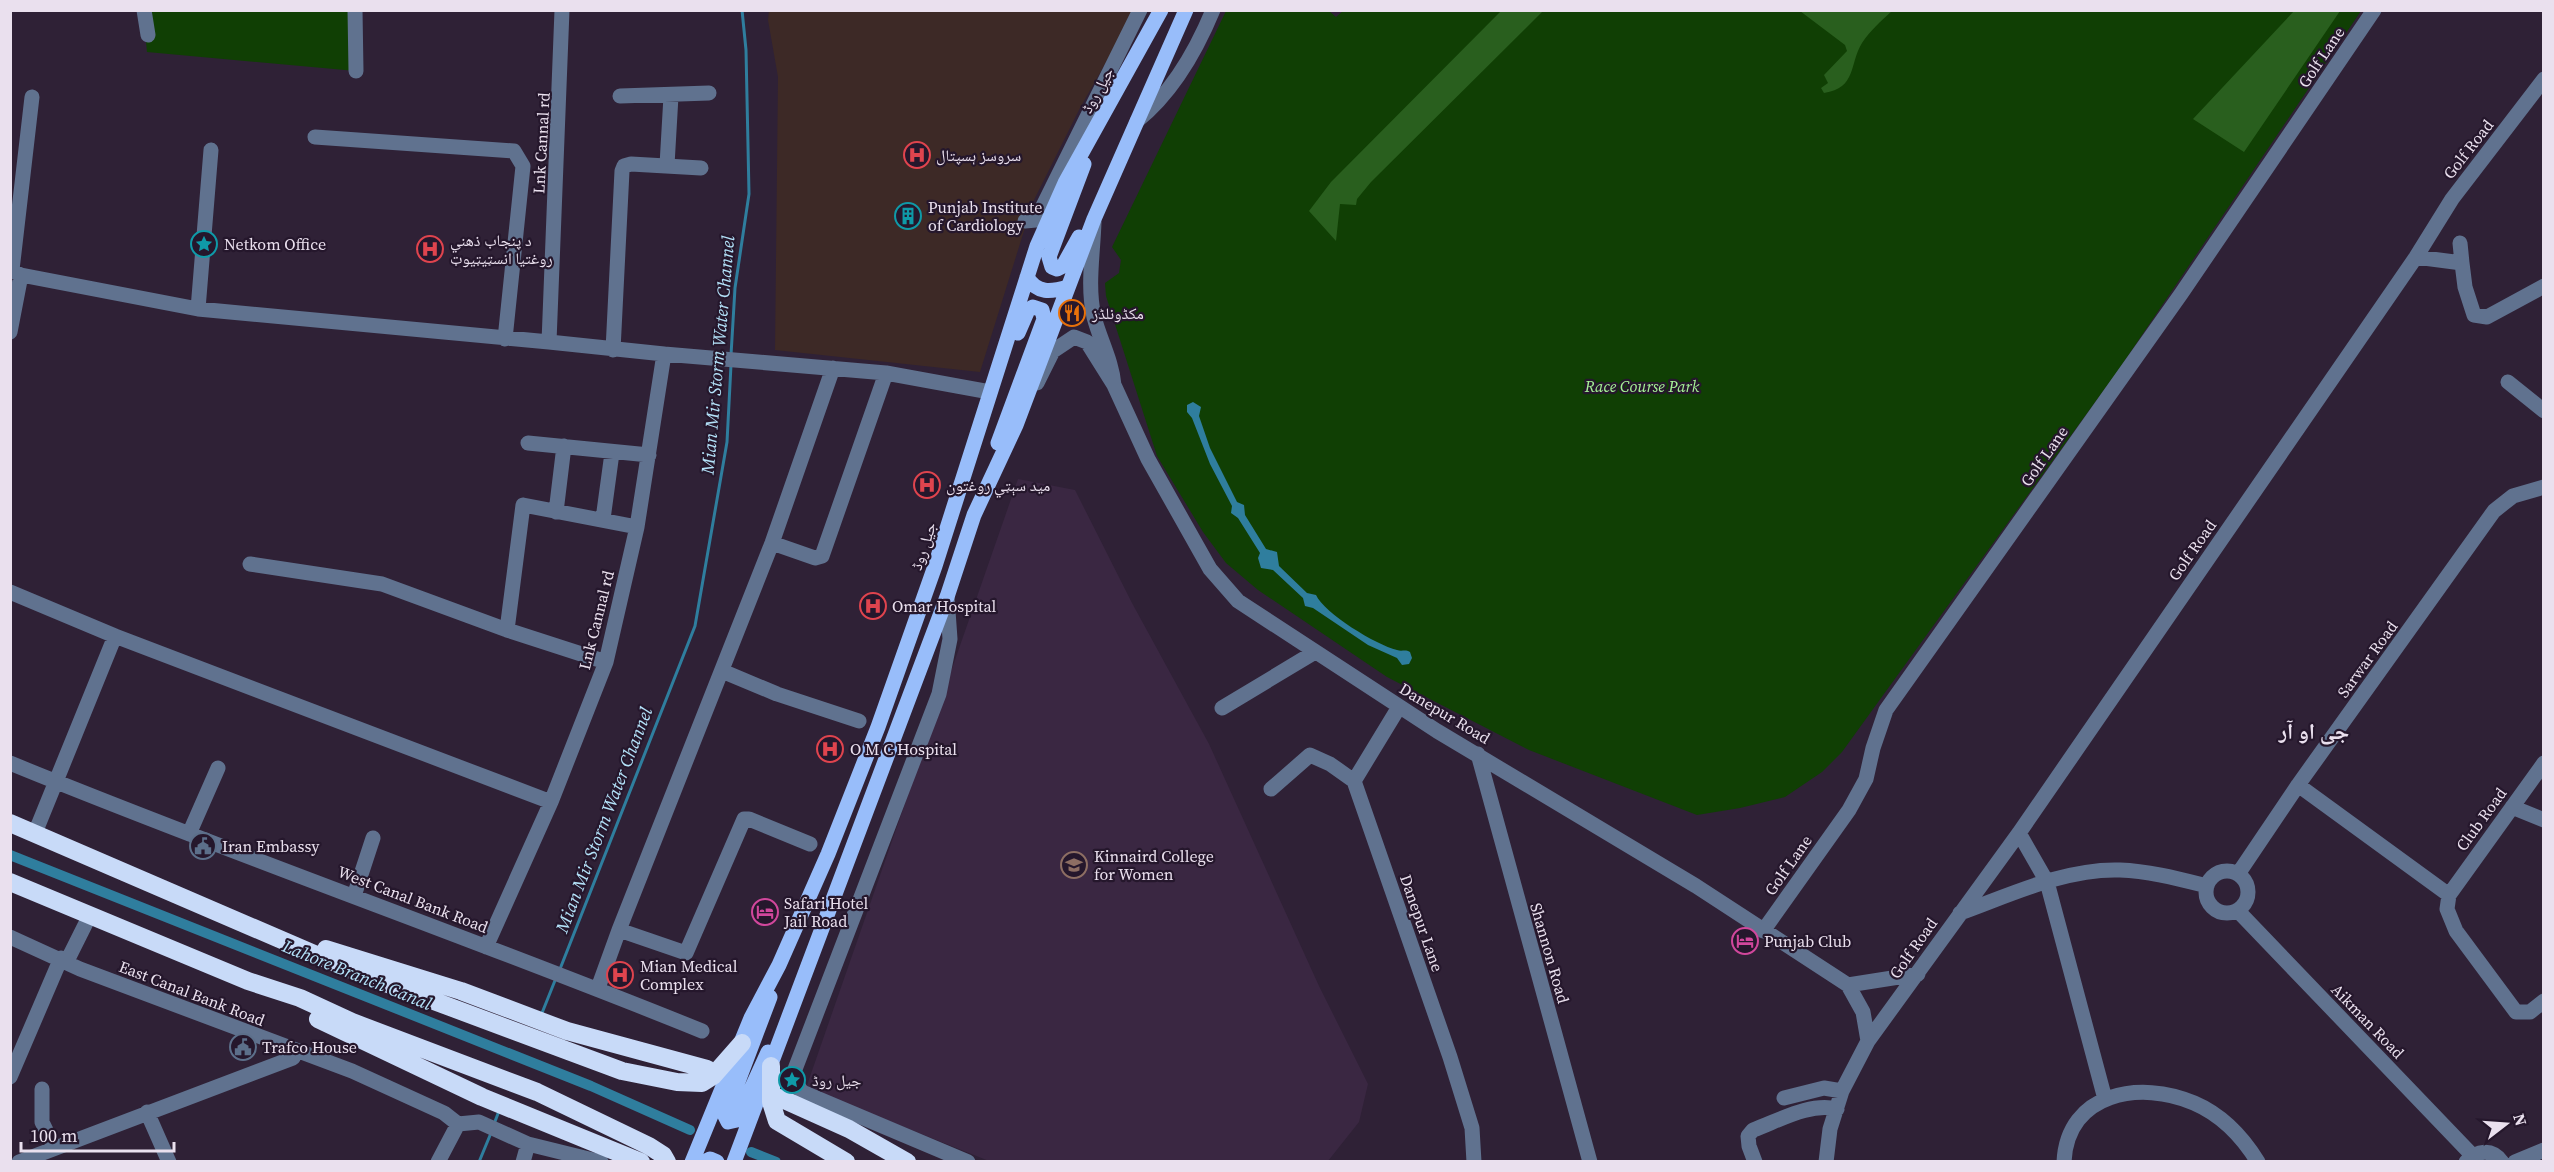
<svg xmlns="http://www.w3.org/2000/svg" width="2554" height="1172" font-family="'Source Serif 4','Noto Naskh Arabic',serif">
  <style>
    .built { fill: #3a2742 }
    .medical { fill: #3d2926 }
    .green { fill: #103f04 }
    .forest { fill: #295f1e }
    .water { fill: #2f7e9e }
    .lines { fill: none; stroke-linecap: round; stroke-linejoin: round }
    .stream { stroke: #2f7e9e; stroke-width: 3 }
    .canal { stroke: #2f7e9e; stroke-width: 10 }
    .minor { stroke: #60728f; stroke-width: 15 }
    .major { stroke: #98bdfa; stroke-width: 15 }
    .highway { stroke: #c8daf8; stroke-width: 18 }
    .labels { text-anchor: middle; stroke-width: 4.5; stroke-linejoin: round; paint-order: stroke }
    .street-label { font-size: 16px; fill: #eae0ee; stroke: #25172c }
    .poi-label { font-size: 16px; fill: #eae0ee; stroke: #25172c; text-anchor: start }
    .park-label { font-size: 16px; font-style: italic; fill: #a7f397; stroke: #25172c }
    .water-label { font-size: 18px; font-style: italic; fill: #b4e2f9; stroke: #25172c }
    .district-label { font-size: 22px; font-weight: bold; fill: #eae0ee; stroke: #25172c }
  </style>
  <rect width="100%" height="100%" fill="#2f2136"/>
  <path class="built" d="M1018 479 1075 490 1132 603 1209 744 1319 986 1368 1084 1359 1122 1328 1161H989L806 1088Z"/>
  <path class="medical" d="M769 10 1135 11 1080 108 1033 202 980 372 775 350 778 77 768 20Z"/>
  <path class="green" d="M1344 10 2361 11 2119 369 1842 752 1822 772 1785 797 1740 808 1697 815 1529 750 1387 677 1258 590 1226 563 1203 532 1157 456 1106 296 1105 283 1119 273 1121 260 1112 247 1226 11H1329L1336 17Z
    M143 11H355L356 71 147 52Z"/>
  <path class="forest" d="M1501 11H1543L1371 182 1357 199 1356 205 1340 204 1336 241 1309 211 1331 182Z
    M1800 11H1892C1881 21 1870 31 1862 43 1849 64 1857 88 1824 93L1821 88 1828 83 1824 75 1847 51 1845 45Z
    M2294 11H2340L2244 152 2193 119Z"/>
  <path class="water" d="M1193 402 1201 407 1199 416 1210 448 1237 502 1244 505 1245 515 1266 549 1277 552 1279 566 1307 593 1316 595C1324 613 1376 645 1397 650 1402 652 1405 649 1410 652L1412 658 1409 664 1402 665 1397 658 1368 645 1313 608 1305 606 1303 598 1273 570 1261 568 1258 558 1260 553 1238 518 1231 513 1232 506 1210 464 1192 418 1187 412V405Z"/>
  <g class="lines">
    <path class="stream" d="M731 355 735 288 749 194 746 50 742 10
      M560 969 695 626 727 442 731 365
      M542 1013 556 978
      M494 1124 499 1111
      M479 1162 491 1133"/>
    <path class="canal" d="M10 855 591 1086 690 1130
      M751 1152 776 1162"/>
    <path class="minor" d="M144 10 148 35
      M355 10 356 71
      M562 10 549 342 664 354 886 373 990 392
      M620 96 709 93
      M1137 121C1172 93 1196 51 1213 10
      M315 137 514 151 523 166 505 339
      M667 165 671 96
      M1025 221 1036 220 1140 10
      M2460 243 2462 263
      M2416 257 2462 263 2465 287 2474 315 2487 317 2544 286
      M10 270 21 275 198 309 549 342
      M12 270 32 97
      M198 309 211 150
      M10 332 21 275
      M613 350 622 171 624 166 631 164 701 168
      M2508 382 2544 411
      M1037 383 1053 351 1074 337 1087 342 1114 385C1112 361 1100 340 1094 317 1087 286 1093 254 1094 222
      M1114 385 1148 459 1210 569 1238 601 1437 731 1696 886 1848 985 1863 1012 1868 1041 1842 1091 1830 1129 1826 1162
      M528 443 649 455
      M556 512 564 446
      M603 519 612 453
      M772 543 815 558 822 556 886 373
      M250 564 382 584 507 630 606 662
      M10 592 115 636 35 833
      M947 597 950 639 939 694 792 1077 802 1092 968 1162
      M507 630 523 505 637 527
      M115 636 551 802
      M722 671 777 694 859 721
      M1399 707 1354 781 1450 1057 1472 1128 1474 1162
      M1222 708 1315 652
      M1478 754 1590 1162
      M10 763C239 857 473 938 702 1031
      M2544 763 2449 895 2447 909 2456 931 2516 1012H2530L2544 1001
      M2298 785 2449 895
      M1271 789 1310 755 1330 764 1354 781
      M2512 807 2544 820
      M2019 833 2047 882 2105 1099
      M189 834 218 768
      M2206 892a21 21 0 1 1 42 0a21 21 0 1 1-42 0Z
      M2238 874 2298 785 2494 511 2513 496 2544 487
      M354 896 373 838
      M2238 911 2472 1155
      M1960 913C2010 895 2066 868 2120 870 2149 871 2179 879 2207 886
      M619 930 686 953 744 819H749L810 844
      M1763 931 1849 810 1866 779 1873 748 1886 710 2181 294 2374 10
      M10 937 80 969 352 1071 444 1113 458 1124
      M486 947 551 802 606 662 637 527 664 354
      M67 961 90 915
      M1848 985 1918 974
      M598 988 619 930 772 543 833 368
      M1868 1041 2019 833 2416 257 2452 199 2544 79
      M10 1077 61 958
      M42 1089V1122L54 1147
      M1784 1098 1824 1088 1842 1091
      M147 1112 169 1162
      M458 1124 479 1122 528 1144 601 1162
      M19 1162 293 1058 296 1052
      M438 1162 458 1124
      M523 1162 528 1144
      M1755 1162 1749 1146 1748 1136 1753 1130C1778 1121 1810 1102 1837 1109
      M2064 1162C2067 1092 2141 1080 2194 1103 2222 1115 2242 1136 2258 1162
      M2466 1162C2477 1150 2492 1148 2502 1162
      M2515 1162 2544 1150"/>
    <path class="major" d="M1079 237 1063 266 1057 269 1052 267 1049 257 1084 164
      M1027 277C1037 294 1051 292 1068 287
      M998 443 1044 319 1042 310 1033 307 1028 310 1018 333
      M768 1052 737 1120 728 1122 725 1116 770 997
      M692 1162 751 1018 779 965 828 854 878 727 935 566 1037 246 1065 183 1161 10
      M704 1162 710 1159 717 1162
      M734 1162 947 597 974 515 1016 425 1094 219 1186 10"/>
    <path class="highway" d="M10 823 356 972 622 1071 677 1082 702 1083 713 1076 742 1043
      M10 882 248 981 300 998 352 1022 537 1092 649 1146 663 1155 667 1162
      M326 949 461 991 567 1031 707 1069
      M318 1019 482 1097 641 1162
      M771 1066V1102L777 1121 846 1162
      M780 1098 849 1129 907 1162"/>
  </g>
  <defs>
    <symbol id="hospital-ring" viewBox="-11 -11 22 22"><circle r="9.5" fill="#25172c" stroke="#e0444e" stroke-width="1.5"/><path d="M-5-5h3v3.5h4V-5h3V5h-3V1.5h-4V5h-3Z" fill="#e0444e"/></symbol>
    <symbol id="building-ring" viewBox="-11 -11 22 22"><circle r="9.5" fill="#25172c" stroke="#0f9aa8" stroke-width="1.5"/><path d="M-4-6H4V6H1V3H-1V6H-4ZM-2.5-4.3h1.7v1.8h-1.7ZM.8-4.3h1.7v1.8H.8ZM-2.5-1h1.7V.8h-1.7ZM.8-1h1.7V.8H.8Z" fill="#0f9aa8"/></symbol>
    <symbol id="sight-ring" viewBox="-11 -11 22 22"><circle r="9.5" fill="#25172c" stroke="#0f9aa8" stroke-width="1.5"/><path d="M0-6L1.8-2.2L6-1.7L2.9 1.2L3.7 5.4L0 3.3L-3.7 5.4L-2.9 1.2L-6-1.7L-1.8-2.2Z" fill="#0f9aa8"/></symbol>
    <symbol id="restaurant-ring" viewBox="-11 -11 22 22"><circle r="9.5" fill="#25172c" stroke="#e8710a" stroke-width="1.5"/><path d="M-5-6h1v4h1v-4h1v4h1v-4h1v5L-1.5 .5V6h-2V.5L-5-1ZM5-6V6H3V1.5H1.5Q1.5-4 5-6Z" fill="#e8710a"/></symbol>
    <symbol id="civic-ring" viewBox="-11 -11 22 22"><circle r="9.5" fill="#25172c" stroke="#5c6f8a" stroke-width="1.5"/><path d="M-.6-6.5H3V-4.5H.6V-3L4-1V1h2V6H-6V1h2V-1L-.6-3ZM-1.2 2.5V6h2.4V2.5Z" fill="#5c6f8a"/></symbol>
    <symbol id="university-ring" viewBox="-11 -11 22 22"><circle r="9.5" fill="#25172c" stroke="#8d6e63" stroke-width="1.5"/><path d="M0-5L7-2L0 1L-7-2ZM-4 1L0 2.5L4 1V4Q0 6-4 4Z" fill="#8d6e63"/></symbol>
    <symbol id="hotel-ring" viewBox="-11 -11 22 22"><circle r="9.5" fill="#25172c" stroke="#d1479c" stroke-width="1.5"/><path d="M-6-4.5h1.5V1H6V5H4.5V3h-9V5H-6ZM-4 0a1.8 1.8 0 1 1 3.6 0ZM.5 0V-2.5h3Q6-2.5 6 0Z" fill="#d1479c"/></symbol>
  </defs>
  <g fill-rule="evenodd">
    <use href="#hospital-ring" x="902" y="140" width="30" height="30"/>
    <use href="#building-ring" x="893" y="201" width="30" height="30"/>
    <use href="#sight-ring" x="189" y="229" width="30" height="30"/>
    <use href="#hospital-ring" x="415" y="234" width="30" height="30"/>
    <use href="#restaurant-ring" x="1057" y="298" width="30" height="30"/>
    <use href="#hospital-ring" x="912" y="470" width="30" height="30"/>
    <use href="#hospital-ring" x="858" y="591" width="30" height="30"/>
    <use href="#hospital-ring" x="815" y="734" width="30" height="30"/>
    <use href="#civic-ring" x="188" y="831" width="30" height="30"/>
    <use href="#university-ring" x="1059" y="850" width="30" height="30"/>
    <use href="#hotel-ring" x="750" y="897" width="30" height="30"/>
    <use href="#hotel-ring" x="1730" y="926" width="30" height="30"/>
    <use href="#hospital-ring" x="605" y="960" width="30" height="30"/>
    <use href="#civic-ring" x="228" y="1032" width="30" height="30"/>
    <use href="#sight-ring" x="777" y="1065" width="30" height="30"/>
  </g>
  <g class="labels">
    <g class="street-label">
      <text transform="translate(2321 57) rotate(-56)" y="6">Golf Lane</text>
      <text transform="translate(1097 90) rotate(-61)" y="6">جیل روڈ</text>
      <text transform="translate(541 143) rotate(-87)" y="6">Lnk Cannal rd</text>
      <text transform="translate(2468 149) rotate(-52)" y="6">Golf Road</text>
      <text transform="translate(2044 456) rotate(-55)" y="6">Golf Lane</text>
      <text transform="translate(923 546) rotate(-72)" y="6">جیل روڈ</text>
      <text transform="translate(2192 550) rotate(-55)" y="6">Golf Road</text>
      <text transform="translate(596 620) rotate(-76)" y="6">Lnk Cannal rd</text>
      <text transform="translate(2367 659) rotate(-54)" y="6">Sarwar Road</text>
      <text transform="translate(1445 713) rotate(31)" y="6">Danepur Road</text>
      <text transform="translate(2481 819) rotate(-54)" y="6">Club Road</text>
      <text transform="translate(1788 865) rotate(-55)" y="6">Golf Lane</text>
      <text transform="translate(413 899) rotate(21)" y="6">West Canal Bank Road</text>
      <text transform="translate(1422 923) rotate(71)" y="6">Danepur Lane</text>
      <text transform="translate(1913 948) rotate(-55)" y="6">Golf Road</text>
      <text transform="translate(1550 953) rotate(74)" y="6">Shannon Road</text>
      <text transform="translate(192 993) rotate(21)" y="6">East Canal Bank Road</text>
      <text transform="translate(2368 1021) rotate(46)" y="6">Aikman Road</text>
    </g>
    <g class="poi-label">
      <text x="936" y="161">سروسز ہسپتال</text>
      <text x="928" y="213">Punjab Institute<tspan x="928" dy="18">of Cardiology</tspan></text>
      <text x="450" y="246">د پنجاب ذهني<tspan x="450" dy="18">روغتیا انسټیټیوټ</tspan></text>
      <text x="224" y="250">Netkom Office</text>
      <text x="1092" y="319">مکڈونلڈز</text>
      <text x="946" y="491">مید سېټي روغتون</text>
      <text x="892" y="612">Omar Hospital</text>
      <text x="850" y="755">O M C Hospital</text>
      <text x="222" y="852">Iran Embassy</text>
      <text x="1094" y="862">Kinnaird College<tspan x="1094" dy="18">for Women</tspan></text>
      <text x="784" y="909">Safari Hotel<tspan x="784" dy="18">Jail Road</tspan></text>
      <text x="1764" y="947">Punjab Club</text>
      <text x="640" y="972">Mian Medical<tspan x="640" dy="18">Complex</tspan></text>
      <text x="262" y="1053">Trafco House</text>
      <text x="812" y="1086">جیل روڈ</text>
    </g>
    <g class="park-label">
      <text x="1642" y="392">Race Course Park</text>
    </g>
    <g class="water-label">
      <text transform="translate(718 355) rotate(-85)" y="6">Mian Mir Storm Water Channel</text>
      <text transform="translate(604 820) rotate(-69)" y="6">Mian Mir Storm Water Channel</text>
      <text transform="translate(357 975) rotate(22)" y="6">Lahore Branch Canal</text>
    </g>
    <g class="district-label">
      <text x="2314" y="739">جی او آر</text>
    </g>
  </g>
  <rect width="2554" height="1172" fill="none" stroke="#eae0ee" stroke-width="24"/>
  <g transform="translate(2506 1124) rotate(73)" stroke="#25172c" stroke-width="4.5" paint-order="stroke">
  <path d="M0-4.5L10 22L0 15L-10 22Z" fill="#eae0ee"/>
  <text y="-9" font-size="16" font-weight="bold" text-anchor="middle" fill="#eae0ee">N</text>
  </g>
  <path d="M21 1142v9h153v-9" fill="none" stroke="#eae0ee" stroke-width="3"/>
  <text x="30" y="1142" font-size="18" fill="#eae0ee" stroke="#25172c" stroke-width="4.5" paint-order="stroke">100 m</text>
</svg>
